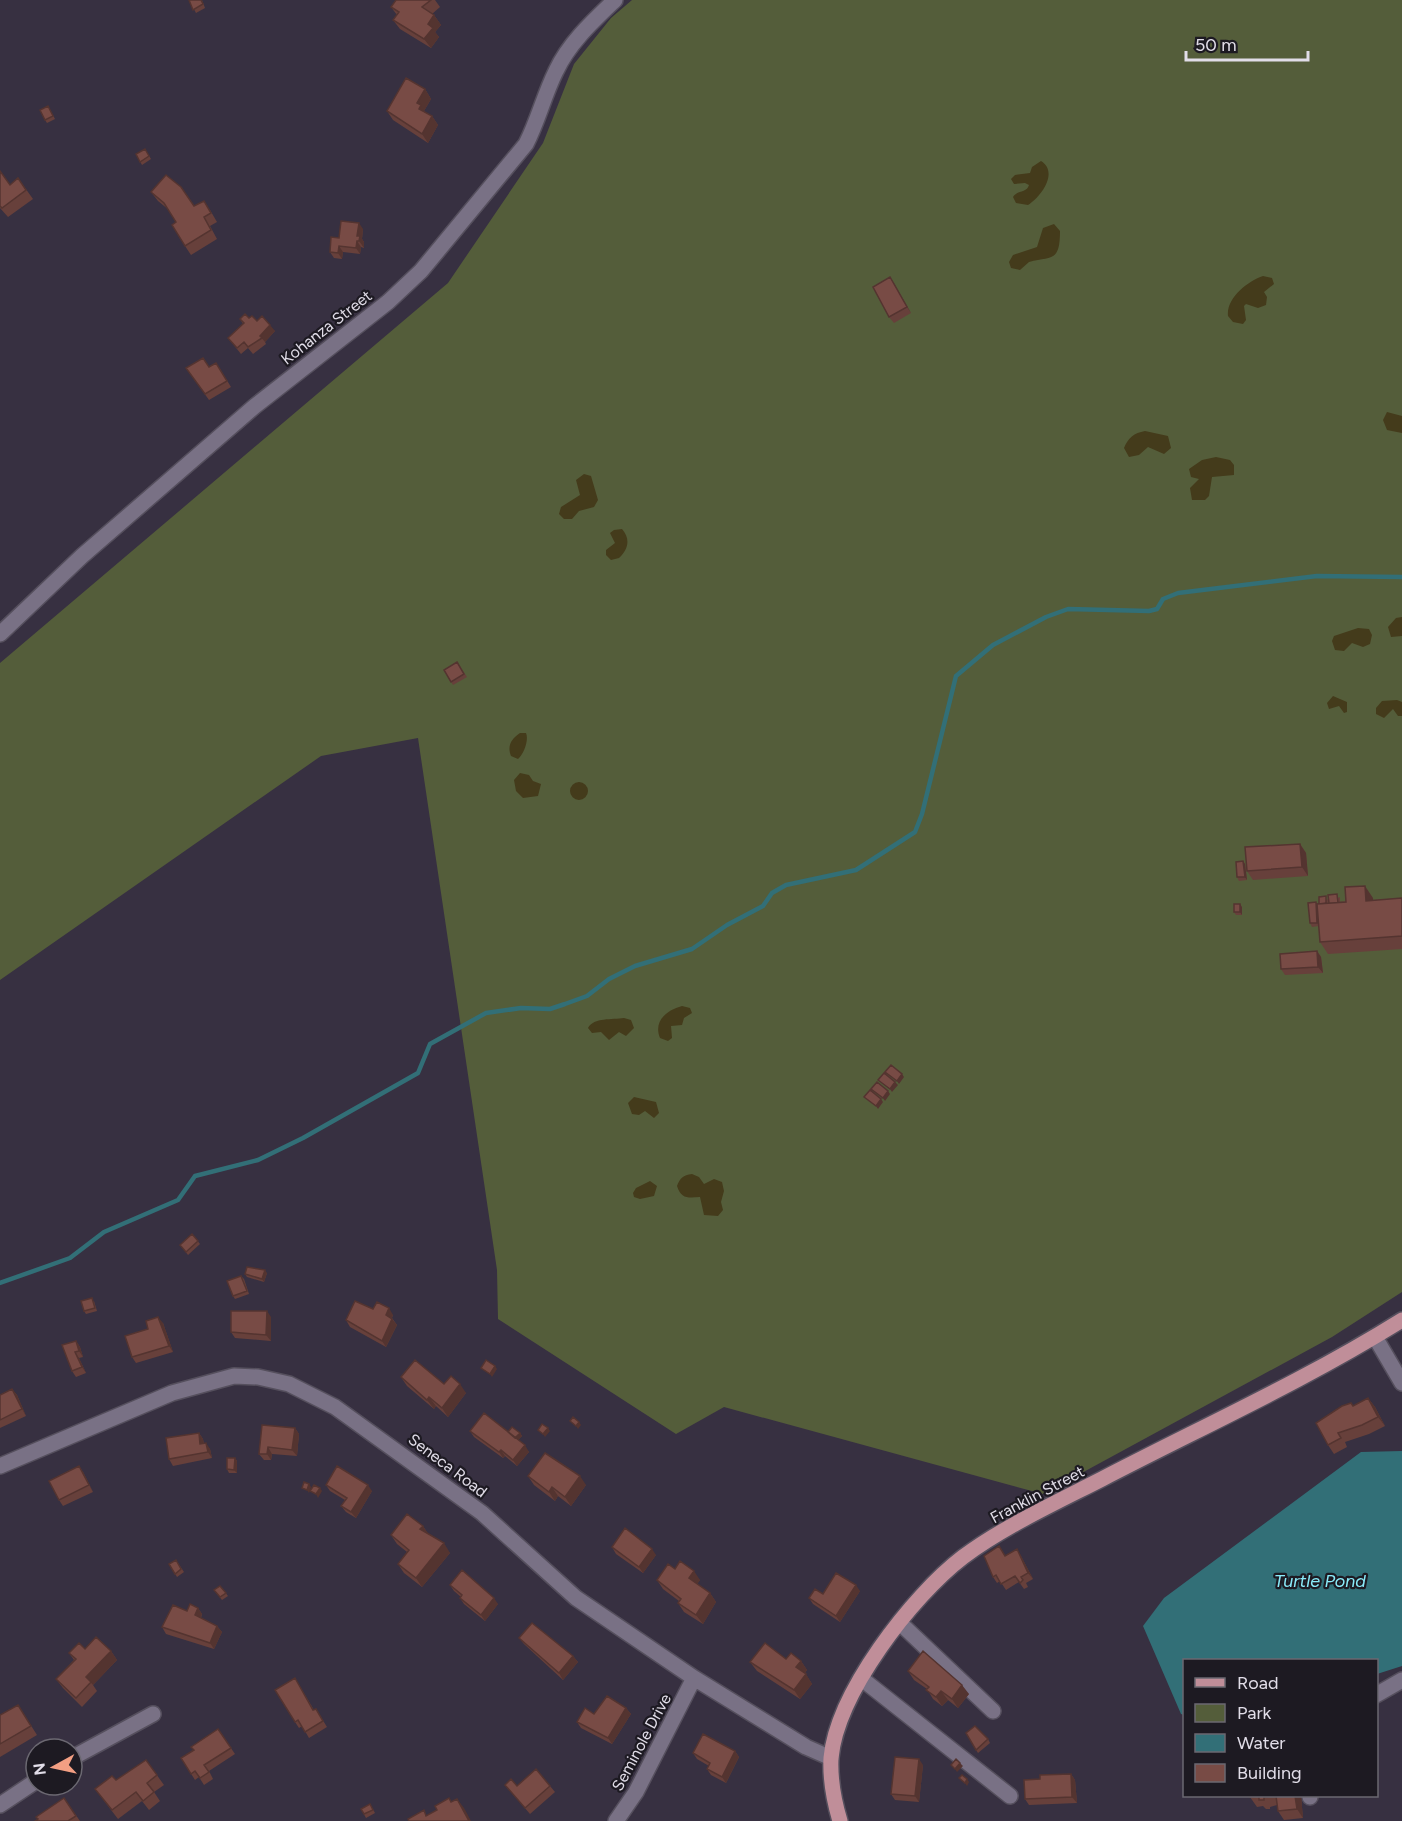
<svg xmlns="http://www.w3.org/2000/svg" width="1402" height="1821" font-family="Figtree,sans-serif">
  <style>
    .green { fill: #545d3a }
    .sand { fill: #443b1b }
    .water { fill: #326f77 }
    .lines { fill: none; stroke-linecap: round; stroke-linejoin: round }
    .stream { stroke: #326f77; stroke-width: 4.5 }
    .minor-casing { stroke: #554f5d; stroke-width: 18 }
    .major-casing { stroke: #554f5d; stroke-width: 18 }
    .minor { stroke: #797185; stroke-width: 15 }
    .major { stroke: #c08e99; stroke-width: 15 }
    .wall { fill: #67403b }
    .shaded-wall { fill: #543430 }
    .building { fill: #784b45; stroke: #543430; stroke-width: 1.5 }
    .labels { text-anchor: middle; stroke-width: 4.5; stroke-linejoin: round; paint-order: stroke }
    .street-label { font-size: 16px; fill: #e1dde8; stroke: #1d1a22 }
    .water-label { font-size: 18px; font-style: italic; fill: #8aebf9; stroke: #1d1a22 }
  </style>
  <rect width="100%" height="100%" fill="#373041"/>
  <path class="green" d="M632 0H1402V1292L1332 1337 1043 1494 724 1407 676 1434 498 1319 497 1270 418 738 321 756 0 980V663L448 283 543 143 574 64 611 18Z"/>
  <path class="sand" d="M1041 161C1059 172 1041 197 1028 205L1016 203 1013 197C1017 190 1027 193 1029 185L1025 183 1014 184 1011 179 1015 175 1030 173 1032 167Z
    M1054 224 1060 231C1060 263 1051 256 1029 262L1020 270 1011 268 1009 262 1013 255 1037 247 1043 228Z
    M1263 276 1272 278 1274 284 1264 292 1267 297 1266 305 1258 308 1246 304 1244 306 1246 320 1243 324 1233 322 1228 316C1226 298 1248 281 1263 276Z
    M1387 412 1402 416V433L1387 430 1383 420Z
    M1145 431 1168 436 1171 448 1164 454 1148 447 1139 455 1129 457 1124 448C1128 438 1134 433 1145 431Z
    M1216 457 1230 460 1234 465V475L1212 477 1209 496 1205 500H1192L1190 488 1199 479 1191 477 1189 469 1202 460Z
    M584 474 591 476 598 500 594 507 579 511 572 519H564L559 514 561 507 580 495 576 480Z
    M622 529C631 539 628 550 619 558L611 560 606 555V550L615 543 610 533 614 530Z
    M1402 617V636L1391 637 1388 627 1396 618Z
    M1358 628 1369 629 1372 635 1370 644 1363 647 1352 643 1344 651 1335 650 1332 641 1334 636Z
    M1333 696 1347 702V712L1344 713 1339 706 1329 709 1327 703Z
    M1397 700 1402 702V716H1398L1393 709 1384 718 1376 714V708L1382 701Z
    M520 733H526C529 740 524 754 518 759L511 756C507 746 511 739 520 733Z
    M520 773 529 775 533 781 541 784 538 796 523 798 516 791 514 780Z
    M570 791a9 9 0 1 1 18 0a9 9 0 1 1-18 0Z
    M682 1006 690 1008 692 1013 684 1018 682 1025 671 1026 672 1038 668 1041 660 1038C653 1021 667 1010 682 1006Z
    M624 1018 631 1020 634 1028 626 1036 619 1032 609 1040 601 1032 592 1033 588 1028C594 1017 612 1020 624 1018Z
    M634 1097 656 1102 659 1113 654 1118 645 1111 639 1115 632 1114 628 1103Z
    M692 1174 699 1177 704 1184 714 1179 722 1182 724 1191 721 1202 723 1210 718 1216 704 1215 700 1197C688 1198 681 1199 677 1186 680 1178 683 1175 692 1174Z
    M650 1181 657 1186 654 1196 640 1199 634 1197 633 1193 636 1188Z"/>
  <path class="water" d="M1402 1451V1666L1377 1674 1376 1660H1184V1715L1181 1714 1143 1626 1164 1598 1361 1452Z"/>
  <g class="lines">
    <path class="stream" d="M0 1283 70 1258 104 1232 178 1200 195 1176 258 1160 303 1138 418 1073 430 1044 486 1013 521 1008 550 1009 565 1004 587 996 609 979 635 966 692 949 727 925 763 906 772 893 786 885 856 870 915 832 922 814 956 676 993 645 1046 617 1068 609 1149 611 1157 609 1163 599 1178 593 1317 576 1402 577"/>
    <defs>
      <path id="minor" d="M0 634 82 556 255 406 388 302 421 271 526 144C538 121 544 95 556 71 569 43 593 21 615 0
        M1375 1337 1402 1383
        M0 1466 172 1393 234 1376 258 1377 289 1384 335 1407 482 1513 576 1598 694 1678 806 1747 831 1758
        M900 1623 993 1711
        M862 1679 1010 1796
        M1376 1695 1402 1680
        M72 1758 153 1714
        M1310 1796V1797
        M0 1805 36 1781
        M616 1821 636 1792 694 1678"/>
      <path id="major" d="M840 1821C834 1801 830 1779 831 1758 837 1693 912 1596 963 1557 1005 1526 1055 1503 1102 1479 1202 1427 1306 1380 1402 1320"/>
    </defs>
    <use href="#minor" class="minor-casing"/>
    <use href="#major" class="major-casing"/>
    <use href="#minor" class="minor"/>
    <use href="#major" class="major"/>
  </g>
  <path class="wall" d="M189 0H202L205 8 196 13Z
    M396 0H435L440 7 432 14 434 15 441 25 435 32 439 37 431 48 400 29 393 20 397 15 391 7Z
    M425 89 431 99 424 111 426 113 432 116 438 125 428 143 393 120 387 111Z
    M48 106 55 119 47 123 45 120Z
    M145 149 151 159 142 165 136 154Z
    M0 171 10 185 18 178 33 199 8 217 0 208Z
    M151 192 194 206 210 210 217 222 210 226 217 239 191 255 185 246 176 222 169 210 158 201Z
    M363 229 362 239 364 242V248L361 247 360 254 343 252 342 259 334 258 330 252 339 238Z
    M890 277 911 313 894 323 889 317Z
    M249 318 257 321 275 331 265 342 266 344 253 354 248 348 241 354 228 338 243 324 240 319Z
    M209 367 220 369 231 387 209 400 186 368Z
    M457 662 467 677 453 685 444 670Z
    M1300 844 1306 853 1308 876 1253 880 1247 871Z
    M1243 861 1245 864 1247 880 1239 881 1237 877Z
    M1340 897V902L1373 898V900L1402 898V949L1328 954 1320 942 1319 926 1312 927 1310 923 1317 904 1328 899V903Z
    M1242 907V915H1236L1234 912Z
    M1317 951 1321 957 1323 973 1285 975 1281 969Z
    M192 1234 200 1244 188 1255 180 1245Z
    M267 1273 264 1282 247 1277 245 1274Z
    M241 1276 244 1279 249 1294 235 1299 233 1296Z
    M94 1301 97 1311 86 1314 84 1311Z
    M373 1309 393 1315 392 1318 397 1325 386 1347 350 1327 346 1320Z
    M271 1317V1341L235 1338 231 1332Z
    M163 1323 173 1352 136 1363 132 1357 148 1329Z
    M76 1341 80 1347 83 1357 79 1358 86 1373 76 1377 72 1371Z
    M401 1377 444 1384 466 1393 448 1417 436 1406 434 1409 407 1386Z
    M12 1389 17 1395 26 1416 0 1428V1395Z
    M1368 1398 1375 1407 1385 1426 1369 1434 1345 1442 1347 1447 1334 1454 1328 1445 1353 1406Z
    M295 1428 299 1434 297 1456 272 1454 271 1460H264L259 1454Z
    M470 1431 520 1433 522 1436 518 1440 529 1452 517 1466 505 1456 503 1458 474 1437Z
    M199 1433 203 1439 204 1444 210 1449 212 1458 173 1466 169 1459Z
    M235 1458 237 1461V1473H229L227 1469Z
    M79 1466 83 1472 93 1492 63 1506 59 1500Z
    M528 1476 586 1485 571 1506 558 1496 555 1501 534 1485Z
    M326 1485 372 1491 356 1518 346 1512 341 1506 345 1500 330 1491Z
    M423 1526 428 1534 450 1553 422 1587 404 1573 398 1564 407 1552 397 1544 391 1535Z
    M612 1547 656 1555 643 1573 616 1554Z
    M1017 1549 1021 1556 1033 1579 1026 1583 1028 1587 1024 1589 1019 1582 1006 1590 1000 1581 997 1583 993 1577 1006 1556Z
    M176 1560 184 1572 177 1577 169 1564Z
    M675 1569 700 1580 697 1584 710 1593 716 1602 703 1624 684 1612 678 1603 679 1601 663 1589 657 1580Z
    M450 1585 498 1604 485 1621 464 1604 460 1598 461 1597 454 1591Z
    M220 1586 228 1596 222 1600 214 1590Z
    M860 1591 840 1622 813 1604 809 1598 823 1594Z
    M198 1608 202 1614 201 1618 217 1626 222 1632 214 1649 166 1634 162 1627 187 1611Z
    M519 1638 573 1656 578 1662 563 1680 524 1644Z
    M85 1649 111 1651 117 1660 93 1685 97 1691 82 1707 63 1688 56 1679 74 1660 69 1653Z
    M786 1659 801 1661 807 1670 805 1673 812 1684 800 1699 757 1671 750 1662Z
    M908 1671 969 1694 958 1708 948 1700 942 1706 933 1699 927 1689 914 1680Z
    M299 1685 314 1710 316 1709 327 1727 309 1738 302 1726 299 1728 295 1722Z
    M18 1705 37 1735 0 1757V1715Z
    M626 1708 631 1714 612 1744 581 1728 577 1722 594 1714Z
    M218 1729 235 1754 209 1771 213 1779 204 1785 199 1777 195 1780 181 1758 194 1750Z
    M988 1739 990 1743 978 1753 976 1750Z
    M735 1751 739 1757 726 1783 711 1775 707 1769 709 1766 697 1759 693 1753Z
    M146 1760 164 1785 154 1792 160 1801 149 1810 142 1801 118 1819 95 1789 116 1780Z
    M923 1765 919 1802 895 1800 891 1794Z
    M1071 1774 1075 1780 1077 1803 1029 1805 1025 1799 1040 1779Z
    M505 1785 550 1786 555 1792 530 1814Z
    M1250 1796H1301L1303 1818 1284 1820 1278 1811 1277 1805 1270 1807V1809H1266L1263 1806 1257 1807 1250 1797Z
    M64 1798 80 1821H35Z
    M370 1804 375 1813 366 1818 361 1809Z"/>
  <path class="shaded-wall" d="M434 15 441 25 435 32 439 37 431 48 424 39 428 24Z
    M425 89 431 99 424 111 427 114 419 109 417 103Z
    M432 116 438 125 428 143 422 134Z
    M359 223 363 229 362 239 364 242V248L359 241 357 236Z
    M357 241 361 247 360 254 356 248Z
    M339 246 343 252 342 259 338 253Z
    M890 277 894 283 911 313 907 307Z
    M270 325 275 331 265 342 260 336Z
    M1300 844 1306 853 1308 876 1302 867Z
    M1243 861 1245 864 1247 880 1245 877Z
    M1365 886 1373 898 1374 913 1366 901Z
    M1240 904 1242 907V915L1240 912Z
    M1317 951 1321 957 1323 973 1318 967Z
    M902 1074 904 1077 899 1084 897 1081Z
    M895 1082 898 1085 892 1092 890 1089Z
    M888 1091 890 1094 885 1101 883 1098Z
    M881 1099 883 1102 878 1109 876 1106Z
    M265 1270 267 1273 264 1282 262 1279Z
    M389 1308 393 1315 390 1322 386 1315Z
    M267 1311 271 1317V1341L266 1335Z
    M158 1317 163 1323 173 1352 169 1346Z
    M392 1319 397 1325 386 1347 382 1341Z
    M76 1341 80 1347 83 1357 79 1351Z
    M75 1352 79 1358 86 1373 82 1367Z
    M495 1366 497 1369 492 1377 490 1374Z
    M460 1384 466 1393 448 1417 442 1408Z
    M12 1389 17 1395 26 1416 22 1409Z
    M429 1397 436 1406 434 1409 427 1400Z
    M1368 1398 1375 1407 1385 1426 1378 1417Z
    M579 1422 581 1425 578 1429 576 1426Z
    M295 1428 299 1434 297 1456 292 1450Z
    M548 1428 550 1431 545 1437 543 1434Z
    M199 1433 203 1439 205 1450 200 1444Z
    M520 1433 522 1436 517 1442 515 1439Z
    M206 1443 210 1449 212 1458 208 1452Z
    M525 1445 529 1452 517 1466 513 1460Z
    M268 1447 272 1454 271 1460 267 1454Z
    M501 1450 505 1456 503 1458 499 1452Z
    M235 1458 237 1461V1473L234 1470Z
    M79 1466 83 1472 93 1492 89 1485Z
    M580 1476 586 1485 571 1506 565 1497Z
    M309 1484 311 1487 309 1493 307 1490Z
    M368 1485 372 1491 356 1518 351 1512Z
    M552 1487 558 1496 555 1501 549 1492Z
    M320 1488 322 1491 318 1498 316 1494Z
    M423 1526 429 1535 420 1529Z
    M444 1543 450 1553 422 1587 416 1578Z
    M652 1549 656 1555 643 1573 639 1567Z
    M1017 1549 1021 1556 1033 1579 1028 1573Z
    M694 1571 700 1580 695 1587 689 1578Z
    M856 1585 860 1591 840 1622 836 1616Z
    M710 1593 716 1602 703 1624 696 1615Z
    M494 1598 498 1604 485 1621 481 1615Z
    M198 1608 202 1614 199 1621 195 1615Z
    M217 1626 222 1632 214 1649 210 1643Z
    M111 1651 117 1660 93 1685 86 1677Z
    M573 1656 578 1662 563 1680 559 1673Z
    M801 1661 807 1670 803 1676 796 1667Z
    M806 1674 812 1684 800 1699 794 1690Z
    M962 1685 969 1694 958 1708 952 1699Z
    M941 1691 948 1700 942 1706 936 1697Z
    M626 1708 631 1714 612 1744 608 1738Z
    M735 1751 739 1757 726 1783 722 1777Z
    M919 1759 923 1765 919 1802 915 1796Z
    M960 1763 963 1766 957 1772 955 1769Z
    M1071 1774 1075 1780 1077 1803 1072 1797Z
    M967 1779 969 1782 967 1786 965 1783Z
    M1295 1796H1301L1303 1818 1297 1809Z
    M457 1799 464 1808 471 1821H469Z"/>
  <path class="building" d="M189 0H201L203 4 193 10Z
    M396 0H431L422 7 434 15 428 24 433 28 424 39 393 20 399 12 391 7Z
    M406 78 425 89 417 103 421 105 419 109 432 116 422 134 387 111Z
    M48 106 53 116 45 120 40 110Z
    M145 149 149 156 140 162 136 154Z
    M0 171 10 185 18 178 26 190 2 208 0 206Z
    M166 175 181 187 194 206 204 201 211 213 204 217 211 230 185 246 172 225 176 222 164 203 151 192Z
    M341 221 359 223 357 236H360L359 241H357L356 248 339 246 338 253 330 252 331 237 339 238Z
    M890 277 907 307 889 317 873 287Z
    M245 314 249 318 252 316 257 321 262 316 270 325 260 336 262 338 248 347 244 342 237 348 228 338 244 323 240 319Z
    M203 358 209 367 216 363 227 381 205 394 186 368Z
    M457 662 464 674 451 682 444 670Z
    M1300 844 1302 867 1247 871 1245 847Z
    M1243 861 1245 877H1237L1236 862Z
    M1365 886 1366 901 1402 898V936L1320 942 1317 904 1346 902 1345 887Z
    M1337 894 1338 903H1329L1328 895Z
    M1326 896V903L1319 904V897Z
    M1316 902 1317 923H1310L1308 903Z
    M1234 904H1240V912H1234Z
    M1317 951 1318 967 1281 969 1280 954Z
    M891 1065 902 1074 897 1081 885 1072Z
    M884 1073 895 1082 890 1089 878 1080Z
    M877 1082 888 1091 883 1098 871 1089Z
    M870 1090 881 1099 876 1106 864 1097Z
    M192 1234 198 1241 186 1252 180 1245Z
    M247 1267 265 1270 262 1279 245 1274Z
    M241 1276 247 1291 233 1296 227 1281Z
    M92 1298 95 1308 84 1311 81 1301Z
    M355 1301 373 1309 377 1302 389 1308 386 1315 392 1319 382 1341 346 1320Z
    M231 1311H267L266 1335 231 1332Z
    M158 1317 169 1346 132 1357 125 1336 148 1329 146 1321Z
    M76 1341 79 1351 75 1352 82 1367 72 1371 62 1345Z
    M415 1360 444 1384 451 1376 460 1384 442 1408 429 1397 427 1400 401 1377Z
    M486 1360 495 1366 490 1374 481 1368Z
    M12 1389 22 1409 0 1420V1395Z
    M1368 1398 1378 1417 1362 1425 1338 1433 1341 1438 1328 1445 1316 1423 1342 1406 1351 1403 1353 1406Z
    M484 1413 525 1445 513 1460 501 1450 499 1452 470 1431Z
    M573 1417 579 1422 576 1426 570 1421Z
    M542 1424 548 1428 543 1434 538 1430Z
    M262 1425 295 1428 292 1450 268 1447 267 1454H259Z
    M512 1427 520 1433 515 1438 508 1432Z
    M199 1433 200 1444 206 1443 208 1452 169 1459 166 1438Z
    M545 1453 580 1476 565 1497 552 1487 549 1492 528 1476Z
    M227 1458H235L234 1470 227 1469Z
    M79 1466 89 1485 59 1500 49 1481Z
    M337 1466 368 1485 351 1512 341 1506 347 1498 326 1485Z
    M304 1482 309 1484 307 1490 302 1488Z
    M314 1485 320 1488 316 1494 310 1491Z
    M407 1514 423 1526 420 1529 444 1543 416 1578 398 1564 409 1550 391 1535Z
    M625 1528 652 1549 639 1567 612 1547Z
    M999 1546 1005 1556 1017 1549 1028 1573 1021 1577 1023 1580 1020 1583 1015 1576 1001 1584 996 1575 993 1577 984 1556Z
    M176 1560 181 1569 175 1574 169 1564Z
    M680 1561 694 1571 689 1578 710 1593 696 1615 678 1603 681 1599 657 1580 668 1564 675 1569Z
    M462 1570 494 1598 481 1615 460 1598 462 1595 450 1585Z
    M836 1573 856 1585 836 1616 809 1598 815 1589 823 1594Z
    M220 1586 226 1593 220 1597 214 1590Z
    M190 1604 198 1608 195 1615 217 1626 210 1643 162 1627 173 1605 187 1611Z
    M532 1623 573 1656 559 1673 519 1638Z
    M96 1637 111 1651 86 1677 91 1682 76 1698 56 1679 76 1659 69 1653 79 1643 85 1649Z
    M765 1643 786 1659 791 1653 801 1661 796 1667 806 1674 794 1690 750 1662Z
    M923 1651 962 1685 952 1699 941 1691 936 1697 926 1690 929 1687 908 1671Z
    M295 1678 313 1710 316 1709 323 1721 305 1732 298 1720 295 1722 275 1690Z
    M607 1696 626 1708 608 1738 577 1722 585 1708 594 1714Z
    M18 1705 31 1726 0 1744V1715Z
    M975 1726 988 1739 976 1750 966 1733Z
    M218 1729 231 1748 204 1765 209 1772 200 1778 195 1771 191 1774 181 1758 194 1750 191 1747Z
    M703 1734 735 1751 722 1777 707 1769 710 1763 693 1753Z
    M895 1757 919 1759 915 1796 891 1794Z
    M956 1759 960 1763 955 1769 951 1765Z
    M146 1760 157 1775 147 1783 154 1792 143 1801 136 1792 112 1810 95 1789 112 1776 116 1780Z
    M536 1769 550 1786 525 1808 505 1785 511 1779 517 1786Z
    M1071 1774 1072 1797 1025 1799 1024 1780 1040 1779V1775Z
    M962 1775 967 1779 965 1783 959 1778Z
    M1250 1796H1273L1264 1797V1800H1259V1796L1250 1797Z
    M1276 1796H1295L1297 1809 1278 1811Z
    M64 1798 76 1816 68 1821H35L38 1819 36 1817Z
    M449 1798 451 1802 457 1799 469 1821H409L408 1819 424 1810 426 1816 437 1810 435 1806Z
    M370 1804 373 1810 364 1814 361 1809Z"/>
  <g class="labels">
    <g class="street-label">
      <text transform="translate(326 327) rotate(-38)" y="6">Kohanza Street</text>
      <text transform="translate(448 1465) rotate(37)" y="6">Seneca Road</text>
      <text transform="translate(1037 1494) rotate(-28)" y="6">Franklin Street</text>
      <text transform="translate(641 1742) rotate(-62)" y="6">Seminole Drive</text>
    </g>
    <g class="water-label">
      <text x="1320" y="1587">Turtle Pond</text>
    </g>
  </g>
  <rect x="1183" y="1659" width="195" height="138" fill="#1d1a22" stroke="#6b6871" stroke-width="1.5"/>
  <rect x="1195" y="1678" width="30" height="9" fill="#c08e99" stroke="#6b6871" stroke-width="1.5"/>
  <text x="1237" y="1689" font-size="18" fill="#e1dde8">Road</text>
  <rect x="1195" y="1704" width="30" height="18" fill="#545d3a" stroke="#6b6871" stroke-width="1.5"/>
  <text x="1237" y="1719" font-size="18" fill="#e1dde8">Park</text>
  <rect x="1195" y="1734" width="30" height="18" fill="#326f77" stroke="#6b6871" stroke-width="1.5"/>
  <text x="1237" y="1749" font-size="18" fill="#e1dde8">Water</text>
  <rect x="1195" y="1764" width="30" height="18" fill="#784b45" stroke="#6b6871" stroke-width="1.5"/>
  <text x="1237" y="1779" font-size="18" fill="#e1dde8">Building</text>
  <g transform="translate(54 1767) rotate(262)"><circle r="28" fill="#1d1a22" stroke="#6b6871" stroke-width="1.5"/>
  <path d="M0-4.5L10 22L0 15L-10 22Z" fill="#f39f83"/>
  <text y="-9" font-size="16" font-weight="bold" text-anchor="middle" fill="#e1dde8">N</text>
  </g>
  <path d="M1186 51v9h122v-9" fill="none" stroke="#e1dde8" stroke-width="3"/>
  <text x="1195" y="51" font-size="18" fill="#e1dde8" stroke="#1d1a22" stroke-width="4.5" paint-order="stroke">50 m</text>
</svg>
